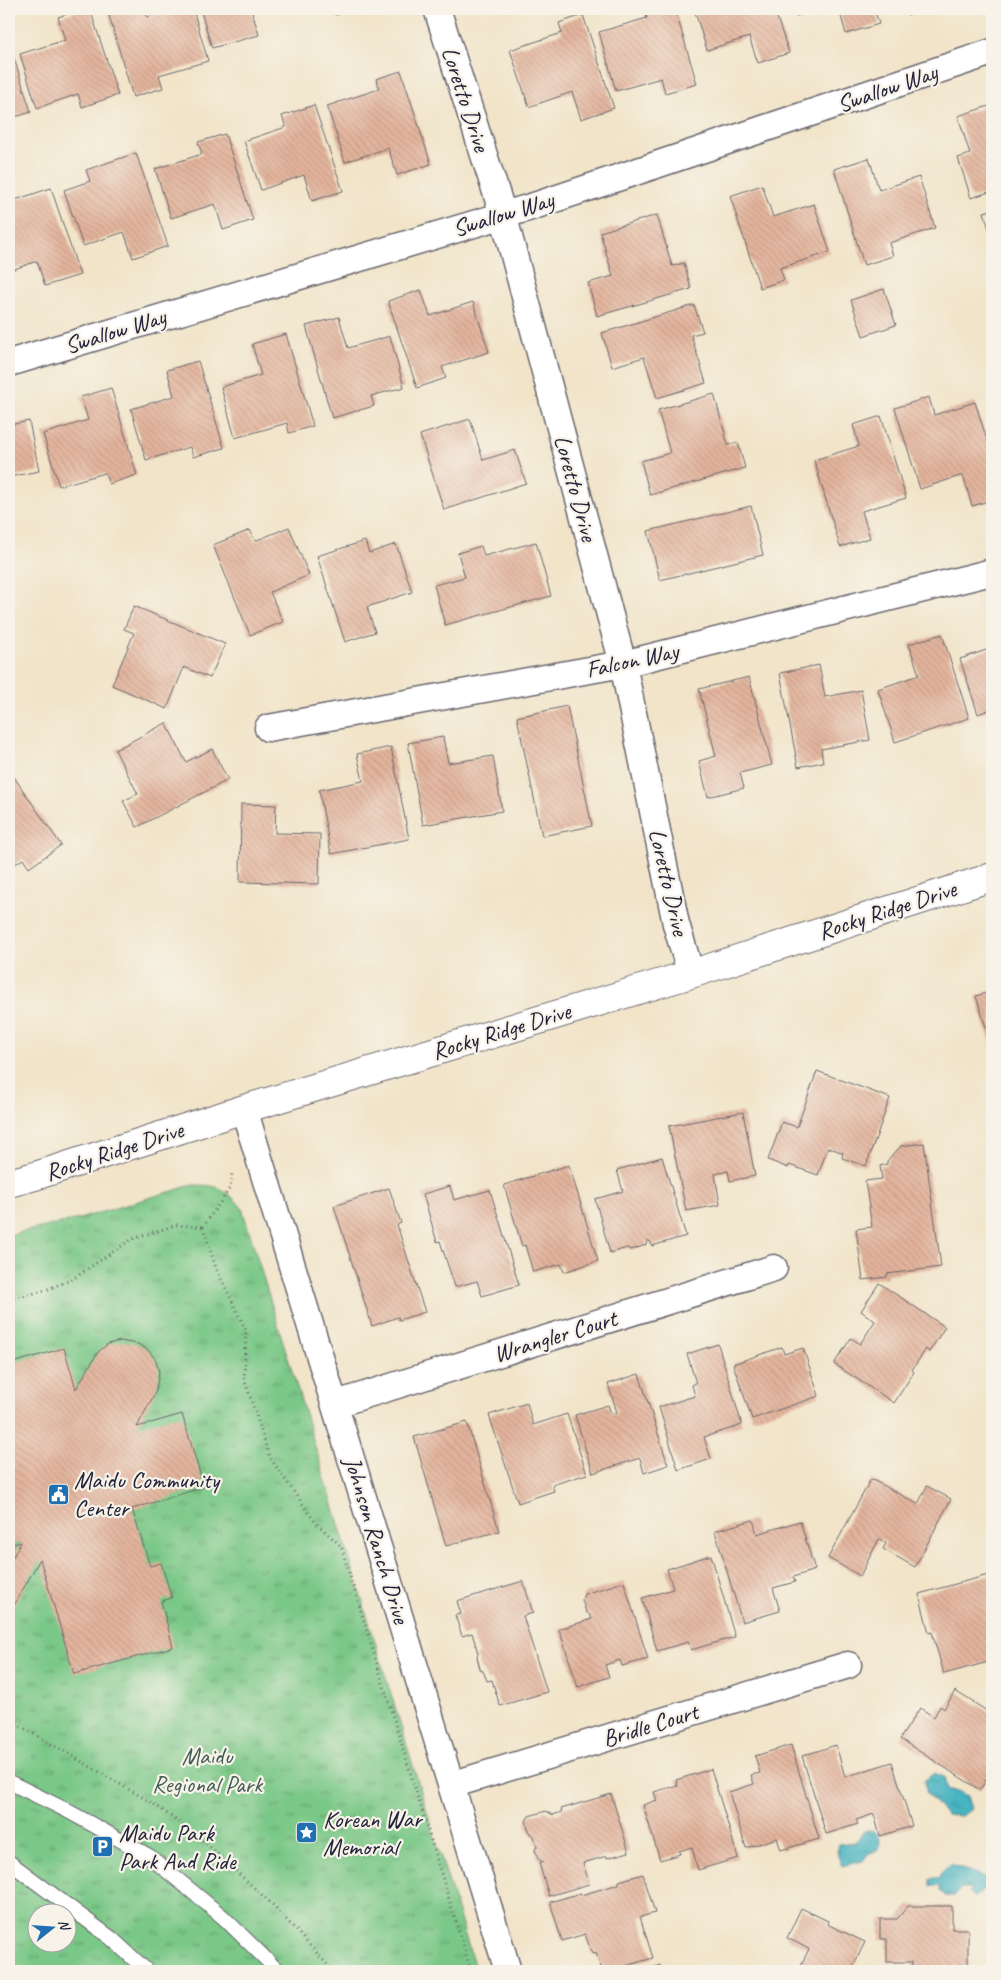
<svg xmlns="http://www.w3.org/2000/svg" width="1001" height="1980" font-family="Caveat,sans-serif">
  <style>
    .park { fill: url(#park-tufts); stroke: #4e7561; fill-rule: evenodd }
    .water { fill: url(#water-ripples); stroke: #346b7e }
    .building { fill: url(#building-back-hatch) }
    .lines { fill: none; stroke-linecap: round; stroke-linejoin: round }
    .lane-casing { stroke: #6a666d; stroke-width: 16 }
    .street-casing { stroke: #6a666d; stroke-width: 29 }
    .secondary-casing { stroke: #6a666d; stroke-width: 30 }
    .path { stroke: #6a666d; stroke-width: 3; stroke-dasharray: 1 4; stroke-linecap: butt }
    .lane { stroke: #fff; stroke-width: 14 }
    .street { stroke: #fff; stroke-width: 26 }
    .secondary { stroke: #fff; stroke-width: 28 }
    .labels { text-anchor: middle; stroke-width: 4.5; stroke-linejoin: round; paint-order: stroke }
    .street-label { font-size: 24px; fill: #22223b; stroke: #f7f3e8 }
    .poi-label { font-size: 24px; fill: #22223b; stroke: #f7f3e8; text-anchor: start }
    .park-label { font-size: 24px; fill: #415c56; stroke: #f7f3e8 }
  </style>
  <defs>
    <pattern id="park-tufts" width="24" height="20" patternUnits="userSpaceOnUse" patternTransform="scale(1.25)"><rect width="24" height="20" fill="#7ac887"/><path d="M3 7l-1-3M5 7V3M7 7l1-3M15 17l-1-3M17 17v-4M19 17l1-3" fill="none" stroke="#64a270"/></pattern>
    <pattern id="water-ripples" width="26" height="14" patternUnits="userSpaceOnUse" patternTransform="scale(1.25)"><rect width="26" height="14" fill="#46b4c1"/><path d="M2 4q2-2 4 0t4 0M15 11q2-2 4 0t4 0" fill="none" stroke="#3a929e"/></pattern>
    <pattern id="building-back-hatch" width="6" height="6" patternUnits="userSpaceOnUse" patternTransform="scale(1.25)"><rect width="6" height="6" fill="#e3b49c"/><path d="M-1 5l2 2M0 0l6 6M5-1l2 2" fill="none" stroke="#c29a87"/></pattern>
  </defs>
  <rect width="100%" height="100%" fill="#f7f3e8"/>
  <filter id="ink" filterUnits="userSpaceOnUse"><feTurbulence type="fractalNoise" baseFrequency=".02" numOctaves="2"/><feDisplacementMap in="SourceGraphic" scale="10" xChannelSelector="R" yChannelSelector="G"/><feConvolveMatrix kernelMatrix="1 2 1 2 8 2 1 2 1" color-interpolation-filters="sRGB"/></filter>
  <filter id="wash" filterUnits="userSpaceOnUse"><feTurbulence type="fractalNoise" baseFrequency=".0096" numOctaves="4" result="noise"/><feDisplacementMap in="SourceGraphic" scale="20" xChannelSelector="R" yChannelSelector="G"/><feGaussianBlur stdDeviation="1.12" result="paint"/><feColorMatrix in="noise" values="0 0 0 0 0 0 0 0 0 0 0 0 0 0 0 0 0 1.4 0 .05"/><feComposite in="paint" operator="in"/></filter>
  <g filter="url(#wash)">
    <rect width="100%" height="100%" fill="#f1e4c9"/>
    <path class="park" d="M192 1185C219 1185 224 1187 242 1208L476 1971H9V1235L79 1219ZM38 1912H68V1942H38Z"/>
    <path class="water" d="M934 1773 944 1777 946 1787 949 1790 958 1791 967 1796 971 1809 962 1816 946 1815 927 1794 924 1781Z
      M872 1830C880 1833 882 1843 879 1850L868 1854 863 1861 842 1866 837 1852 839 1844 855 1842 864 1832Z
      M950 1864 988 1878 989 1884 975 1898 969 1892 971 1890 968 1888H961L954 1896H945L940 1891V1886H930V1878H940V1874Z"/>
    <g id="blocks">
      <path class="building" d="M82 9H90L118 95 82 107 78 94 37 108 20 54 65 40 58 17Z
        M107 9H145L147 17 175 9H193L208 61 159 75 163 88 133 97Z
        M200 9H260L252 12 259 35 212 48Z
        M333 9H356L335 15Z
        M644 9H675L697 84 665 93 661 78 616 91 599 32 647 18Z
        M694 9H774L789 53 758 63 749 37 707 50Z
        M794 9H818L796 16Z
        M839 9H874L879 24 846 34Z
        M906 9H928L908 15Z
        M583 15 614 108 581 119 572 92 529 107 510 50 562 33 559 23Z
        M14 58 31 112 9 119V59Z
        M401 71 431 164 397 175 388 148 345 162 327 106 379 89 376 79Z
        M314 105 343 191 312 201 304 175 261 190 244 141 286 127 282 116Z
        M992 105V191L971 198 958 158 970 154 958 116Z
        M225 134 253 220 223 230 215 204 171 218 155 169 202 154 198 142Z
        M136 153 168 246 133 258 124 232 83 246 64 190 90 181 86 170Z
        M869 158 879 190 919 177 935 228 889 243 893 256 864 265 834 169Z
        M762 185 773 217 814 204 830 252 780 268 784 280 760 288 730 196Z
        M51 188 80 275 45 286 37 261 9 271V202Z
        M992 210V239L984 212Z
        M657 215 672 266 684 263 691 289 597 316 588 283 613 276 600 232Z
        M884 289 896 325 863 336 851 300Z
        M421 290 430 316 473 302 489 352 442 367 446 378 417 388 388 301Z
        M694 305 703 332 691 335 706 383 657 398 644 357 612 367 602 333Z
        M339 317 348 348 390 336 404 387 371 396 374 406 332 418 306 326Z
        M286 334 313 426 289 433 287 423 235 438 221 387 261 375 252 344Z
        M198 361 224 448 193 457 190 447 146 460 131 409 174 396 167 370Z
        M111 388 137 475 109 484 105 473 59 486 43 434 88 420 81 397Z
        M714 394 728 445 738 443 745 468 650 495 641 461 670 453 658 410Z
        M929 397 934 415 975 402 992 456V500L972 506 963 475 920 489 895 408Z
        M881 416 906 498 862 511 870 538 840 547 814 460 859 446 853 425Z
        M470 419 483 460 515 450 526 483 444 510 420 435Z
        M29 421 39 471 9 477V425Z
        M751 506 763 555 660 580 648 531Z
        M289 527 309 575 270 592 283 622 250 635 213 545 250 530 255 541Z
        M365 541 369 553 396 544 412 592 367 607 375 632 345 642 317 556Z
        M536 542 551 596 445 625 434 585 465 577 458 553 481 546 484 556Z
        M134 606 225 644 210 678 184 667 167 709 112 685 134 633 124 629Z
        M942 634 969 718 895 742 878 689 919 675 909 644Z
        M992 648V709L978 714 960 659Z
        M819 665 825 697 861 690 870 740 821 749 823 762 798 767 780 673Z
        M749 677 772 765 740 773 744 788 708 797 699 761 716 756 699 689Z
        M567 706 592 826 542 836 517 717Z
        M166 723 186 762 212 749 228 780 137 827 123 801 138 794 115 750Z
        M443 737 448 763 493 756 502 811 423 825 408 743Z
        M391 747 409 839 331 854 319 790 363 781 357 754Z
        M9 770 61 845 29 868 23 859 9 868Z
        M241 804 276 805 275 833 320 834 319 884 240 882Z
        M992 991V1046L976 996Z
        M817 1071 890 1098 866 1166 842 1158 843 1153 828 1147 818 1175 789 1165 788 1168 768 1160 782 1122 797 1127Z
        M743 1112 755 1176 730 1181 728 1171 715 1174 720 1205 686 1211 669 1126Z
        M924 1143 941 1267 887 1274V1277L863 1280 856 1229 872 1227 865 1181 882 1179 880 1166 887 1164V1161L901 1146Z
        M662 1157 686 1236 652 1246 650 1241H647L646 1245 631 1250 627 1248 610 1253 595 1199 623 1191 617 1170Z
        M569 1165 598 1261 564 1272 561 1264 533 1272 525 1245 522 1246 504 1185Z
        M450 1186 454 1200 490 1190 519 1285 482 1296 477 1281 455 1287 440 1241 437 1242 423 1194Z
        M389 1188 401 1223 397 1225 425 1312 399 1320 398 1317 372 1326 334 1206Z
        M879 1283 945 1327 929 1352 926 1349 912 1370 914 1372 894 1403 834 1364 851 1338 860 1344 875 1321 861 1311Z
        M120 1341 138 1344 148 1350 156 1360 159 1372 156 1391 137 1427 182 1414 204 1487 132 1509 150 1566 161 1563 172 1598 161 1601 173 1647 74 1674 40 1559 11 1611 9 1609V1564L21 1542 9 1545V1465H11L9 1456V1364L64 1348 76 1389 98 1352 108 1344Z
        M718 1344 742 1425 704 1437 711 1459 678 1470 659 1407 695 1396 692 1385 696 1383 687 1354Z
        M782 1347 784 1354 803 1348 819 1396 752 1419 733 1364Z
        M639 1374 668 1465 644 1473 640 1458 593 1473 575 1415 608 1405 611 1414 617 1412 608 1384Z
        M527 1403 533 1425 567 1414 587 1474 552 1485 554 1491 518 1503 489 1415Z
        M467 1422 499 1531 446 1546 414 1437Z
        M871 1479 918 1504 927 1486 951 1499 915 1567 883 1549 886 1543 879 1539 860 1576 828 1558Z
        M753 1520 757 1534 800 1521 815 1570 793 1577 795 1582 773 1588 780 1611 742 1622 715 1531Z
        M711 1555 735 1637 691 1650 688 1642 657 1651 642 1598 673 1589 667 1569Z
        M992 1574V1661L944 1674 932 1632 929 1633 919 1594Z
        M523 1581 533 1613 523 1616 547 1692 500 1706 492 1680 487 1681 483 1671 480 1669 477 1657 478 1653 472 1633 462 1636 455 1615 461 1614 457 1601Z
        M624 1582 648 1659 622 1666 620 1660 605 1665 609 1677 578 1687 559 1629 592 1619 590 1615 586 1612 582 1600 584 1594Z
        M955 1691 992 1714V1770L980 1790 900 1739 920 1708 934 1717 940 1706 944 1709Z
        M791 1745 819 1839 781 1850 777 1838 746 1848 729 1792 754 1784 751 1775 760 1773 755 1756Z
        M836 1745 845 1777 892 1762 912 1826 880 1836 874 1814 856 1820 858 1824 826 1834 802 1756Z
        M711 1769 738 1858 698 1870 692 1847 679 1851 680 1854 660 1860 643 1805 657 1800 654 1792 678 1785 676 1780Z
        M611 1794 629 1852 607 1858V1856L583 1863 589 1884 549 1896 539 1863 543 1862 538 1859 535 1850 537 1846 534 1836 530 1834 526 1821 529 1816 546 1811 553 1815 562 1812 561 1809Z
        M643 1874 655 1913 640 1917 653 1958 608 1971H602L596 1953 592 1954 585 1934 562 1941 550 1902 581 1893V1895L619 1884V1881Z
        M908 1906H952V1929H968V1968L952 1969 953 1971H912V1962H887V1939H880V1919H897Z
        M801 1908 828 1921 827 1924 865 1942 851 1971H798L809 1949 787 1938Z
        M660 1965 662 1971H642Z"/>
    </g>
  </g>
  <g filter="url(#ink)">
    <use href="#blocks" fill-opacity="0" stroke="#6a666d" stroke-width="1"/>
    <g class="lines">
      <defs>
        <path id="lane" d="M9 1782 66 1810 149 1856 223 1917 278 1971
          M9 1862 111 1938 147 1971"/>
        <path id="street" d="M437 9 503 214 623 664 676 924 691 974
          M9 363 534 206 992 52
          M268 728 623 664 992 572
          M244 1109 508 1971
          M336 1404 774 1268
          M451 1785 848 1665"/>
        <path id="secondary" d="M9 1183 35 1176 244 1109 691 974 992 877"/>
      </defs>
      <use href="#lane" class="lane-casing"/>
      <use href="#street" class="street-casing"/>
      <use href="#secondary" class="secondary-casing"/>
      <path class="path" d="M203 1227 216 1268 246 1330 244 1378 270 1458 316 1523 341 1546 471 1971
        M203 1227 230 1188 232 1173
        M9 1299 40 1292 71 1280 132 1239 176 1225 203 1227
        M12 1721 154 1804 201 1839 274 1906 333 1971"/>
      <use href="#lane" class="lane"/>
      <use href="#street" class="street"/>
      <use href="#secondary" class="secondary"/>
    </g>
  </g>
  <defs>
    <symbol id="civic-square" viewBox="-11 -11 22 22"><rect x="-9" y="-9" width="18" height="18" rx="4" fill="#1f6fb2" stroke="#f7f3e8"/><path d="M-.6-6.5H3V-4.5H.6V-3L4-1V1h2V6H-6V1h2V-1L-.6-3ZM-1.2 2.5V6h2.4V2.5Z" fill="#fff"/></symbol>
    <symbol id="sight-square" viewBox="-11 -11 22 22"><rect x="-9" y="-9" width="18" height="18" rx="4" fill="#1f6fb2" stroke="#f7f3e8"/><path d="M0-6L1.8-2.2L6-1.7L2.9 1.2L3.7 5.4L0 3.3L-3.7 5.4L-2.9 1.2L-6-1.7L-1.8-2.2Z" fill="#fff"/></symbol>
    <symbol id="parking-square" viewBox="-11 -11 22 22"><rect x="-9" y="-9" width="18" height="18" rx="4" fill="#1f6fb2" stroke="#f7f3e8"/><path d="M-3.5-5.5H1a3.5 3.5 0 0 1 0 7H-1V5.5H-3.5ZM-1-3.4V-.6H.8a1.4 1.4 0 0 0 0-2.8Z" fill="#fff"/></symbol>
  </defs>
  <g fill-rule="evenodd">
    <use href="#civic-square" x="46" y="1482" width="25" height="25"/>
    <use href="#sight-square" x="294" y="1820" width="25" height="25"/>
    <use href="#parking-square" x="90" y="1834" width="25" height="25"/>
  </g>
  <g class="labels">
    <g class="street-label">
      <text transform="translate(887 88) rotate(-19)" y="8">Swallow Way</text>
      <text transform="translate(466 99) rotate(72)" y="8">Loretto Drive</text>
      <text transform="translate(503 214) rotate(-17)" y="8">Swallow Way</text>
      <text transform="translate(115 331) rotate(-17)" y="8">Swallow Way</text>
      <text transform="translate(576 488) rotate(75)" y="8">Loretto Drive</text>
      <text transform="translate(632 660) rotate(-12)" y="8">Falcon Way</text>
      <text transform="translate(669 882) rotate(77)" y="8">Loretto Drive</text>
      <text transform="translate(887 910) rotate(-18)" y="8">Rocky Ridge Drive</text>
      <text transform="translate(501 1031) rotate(-17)" y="8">Rocky Ridge Drive</text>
      <text transform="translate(114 1151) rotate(-18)" y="8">Rocky Ridge Drive</text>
      <text transform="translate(555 1336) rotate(-17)" y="8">Wrangler Court</text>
      <text transform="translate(377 1540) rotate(73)" y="8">Johnson Ranch Drive</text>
      <text transform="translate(650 1725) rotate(-17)" y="8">Bridle Court</text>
    </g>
    <g class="poi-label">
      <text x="74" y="1488">Maidu Community<tspan x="74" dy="28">Center</tspan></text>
      <text x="323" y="1827">Korean War<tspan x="323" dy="28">Memorial</tspan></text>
      <text x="119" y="1841">Maidu Park<tspan x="119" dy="28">Park And Ride</tspan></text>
    </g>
    <g class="park-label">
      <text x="207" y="1764">Maidu<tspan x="207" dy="28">Regional Park</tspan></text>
    </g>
  </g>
  <rect width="1001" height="1980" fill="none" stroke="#f7f3e8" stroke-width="30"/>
  <g transform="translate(52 1928) rotate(73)"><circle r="24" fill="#f7f3e8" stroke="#a29fa3"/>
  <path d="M0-4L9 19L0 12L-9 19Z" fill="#1f6fb2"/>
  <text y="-8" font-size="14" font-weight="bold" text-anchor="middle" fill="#22223b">N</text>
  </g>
</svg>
